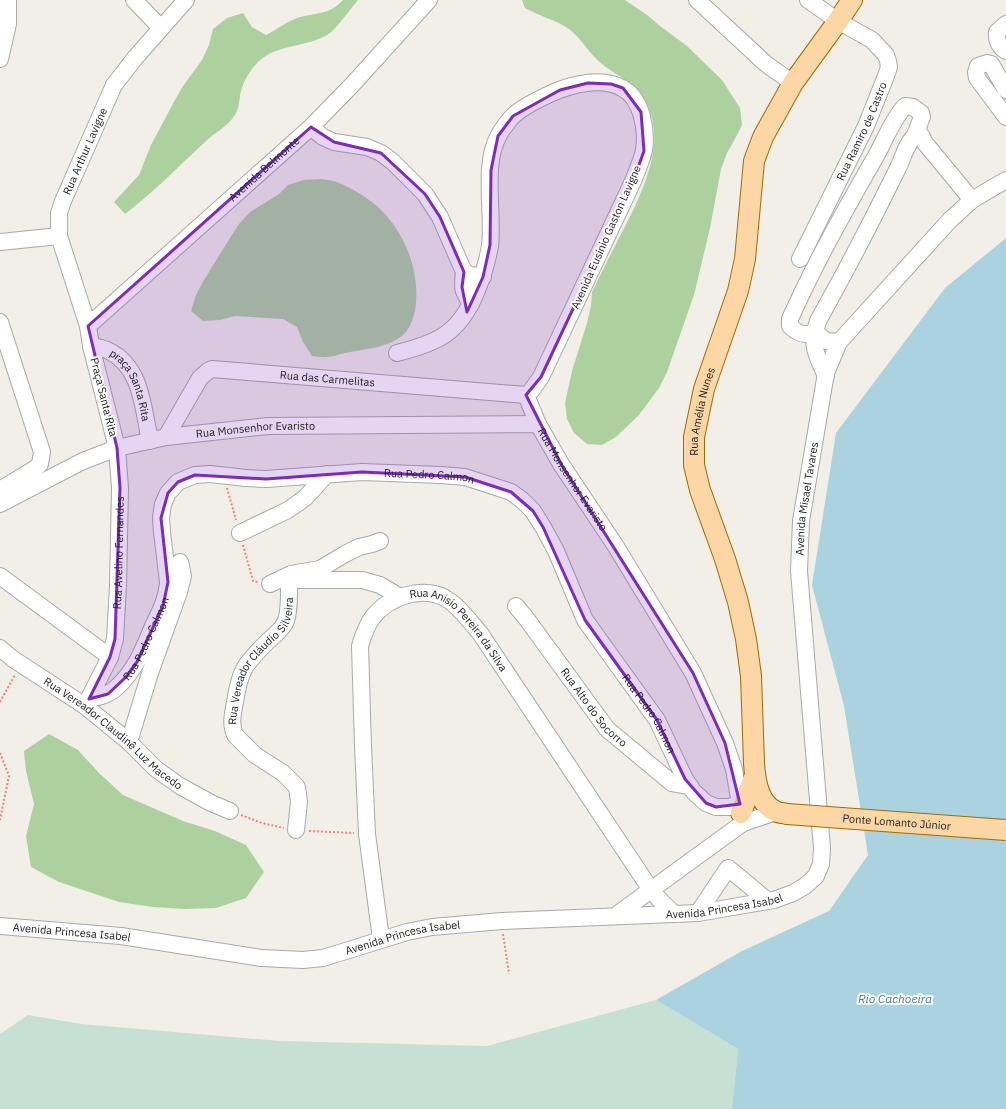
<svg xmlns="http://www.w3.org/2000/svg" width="1006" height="1109" font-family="'IBM Plex Sans',sans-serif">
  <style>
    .forest { fill: #add19e }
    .wetland { fill: #c6e0d4 }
    .water { fill: #aad3df }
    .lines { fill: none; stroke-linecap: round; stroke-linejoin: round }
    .minor-casing { stroke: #a9a9a9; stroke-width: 18 }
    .major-casing { stroke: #a06b00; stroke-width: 22 }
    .path { stroke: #fa8072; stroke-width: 2; stroke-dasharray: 2 2; stroke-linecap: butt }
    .minor { stroke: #fff; stroke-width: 16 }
    .major { stroke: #fcd6a4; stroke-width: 20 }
    .major-bridge-casing { stroke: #a06b00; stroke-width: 22; stroke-linecap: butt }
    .major-bridge { stroke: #fcd6a4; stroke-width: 20 }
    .marked { fill: #7b2cbf; fill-opacity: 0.2; stroke: #7b2cbf; stroke-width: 3; stroke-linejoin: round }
    .labels { text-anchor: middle; stroke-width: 4; stroke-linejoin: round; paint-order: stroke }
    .street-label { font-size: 11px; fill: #222; stroke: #fff }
    .water-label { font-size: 12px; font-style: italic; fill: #4a7aab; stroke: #fff }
  </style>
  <rect width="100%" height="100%" fill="#f2efe9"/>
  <path class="forest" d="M343 0H358C352 7 337 28 330 33 309 48 277 43 258 62 251 69 245 79 242 88 238 99 241 109 232 119 225 128 214 133 206 141 179 166 154 192 125 214L114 202 139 175 151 145 175 100 183 86 202 60 209 45 213 29 227 18 243 13 252 27 266 35C276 30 286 22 297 18 315 12 329 16 343 0Z
    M522 0H625L647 15 660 26 687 46 722 80 740 108 742 125 735 139 727 153 721 169 710 228 694 295 667 372 659 388 639 415 616 437 602 445 587 444 574 433 567 419 565 403 572 371 587 323 591 306 592 292C600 276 607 261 615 246 637 203 675 139 640 93 631 81 614 74 602 64 589 54 582 39 569 29 556 20 539 16 525 8Z
    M321 179C326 180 333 180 339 183 352 188 372 200 382 211 407 236 421 276 415 311 413 319 410 328 405 333 390 348 365 349 345 353 339 354 333 357 327 357 322 358 317 356 312 356L303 342 297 327 283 319 235 316 220 320 203 321 191 311 196 295 204 280 230 238 239 224 250 212 279 194 288 185 304 180Z
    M49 734 78 750 99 773 123 795 183 821 215 831 246 845 264 872 246 898 216 908 184 909 153 907 119 902 59 882 31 867 26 836 34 804 26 771 24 751Z"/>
  <path class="wetland" d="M656 1000 738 1049 732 1109H0V1034L28 1015 81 1024 281 1041 487 1046Z"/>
  <path class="water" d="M1006 238V1109H732L738 1049 656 1000 742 951 829 911 868 855 844 706 812 585 836 433 945 288Z"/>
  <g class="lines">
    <defs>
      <g id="minor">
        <path d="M134 0 161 28"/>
        <path d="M697 0 766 64 793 83"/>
        <path d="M1006 24 997 32C996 40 999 47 1006 51"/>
        <path d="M0 59 8 24V0"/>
        <path d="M1006 90 991 64 987 63 978 66 976 72 977 78 1006 117"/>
        <path d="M311 127 323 137 334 142 367 147 381 153 393 162 425 194 440 217 464 272 470 275 483 277"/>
        <path d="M0 242 59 236"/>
        <path id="s1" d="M800 259 866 126 886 76 889 67 888 61 886 55 872 40 838 21 808 0"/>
        <path d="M464 272C462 289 462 290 471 304"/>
        <path d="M0 322 42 452 40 464 36 468 0 490"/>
        <path id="s2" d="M88 326 311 127 352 85 429 0"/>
        <path d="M839 342 826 341 815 332C804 337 797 333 790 326V319C815 263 845 210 876 156 885 140 892 120 905 106L913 107 921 113 922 117 915 135"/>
        <path id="s3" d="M91 346C97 347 104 348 109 351 142 367 143 409 150 441"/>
        <path d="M397 353C437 343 458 334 475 295 482 279 487 263 490 246 494 213 482 164 499 135 502 129 507 123 511 118 519 109 541 98 552 93 572 84 602 77 622 88 642 98 647 130 644 150 642 160 637 170 634 179L541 377 531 391 526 395 538 424"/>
        <path d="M826 376C816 354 810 346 818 321 846 271 872 221 897 170 903 159 907 139 918 134L921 135 925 143 972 200"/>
        <path id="s4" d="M166 437 200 378 208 371 212 369 526 395"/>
        <path id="s5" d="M0 504 83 461 117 448 166 437 268 426 538 424 561 464 615 545 693 673 725 743 734 769 740 804"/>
        <path d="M240 533 288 510 305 498 327 474"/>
        <path d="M0 576 110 657"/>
        <path d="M270 584 291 574 320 569 345 554 359 547 372 544 380 541"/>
        <path id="s6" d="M516 606 526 618 607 729 672 783 690 786"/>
        <path id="s7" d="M0 648 13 659 85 706 129 742 156 769 180 786 211 803 230 811"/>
        <path id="s8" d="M89 699C99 697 109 695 117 687 135 671 144 648 153 626 160 612 167 598 168 582L162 532 161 518 163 504 168 493 178 482 195 475 210 474 246 478 266 479 362 472 441 475 465 477 511 492 522 500 533 511 543 527 556 551 585 620 657 720 685 779 694 792 706 803 716 807H729L740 804 743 823"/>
        <path id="s9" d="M85 706 110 657 115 639 118 586 120 488 117 448 91 346 88 326 59 236V213L63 201 114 85 135 58 186 0"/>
        <path d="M129 742 150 673 179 592 183 576 180 562"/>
        <path id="s10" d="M296 830 299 802 297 787 283 773 255 755 235 735C230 724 233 713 235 702 240 669 245 664 268 641 274 636 281 630 285 623 290 613 289 591 289 580H362L380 585 400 597"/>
        <path d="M698 913 728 868 768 901"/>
        <path d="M615 916 743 823 776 812"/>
        <path id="s11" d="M0 926 121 936 261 958 303 960 323 958 407 932 432 927 502 921 698 913 774 900 793 893 805 886 816 876 821 864 822 848 799 571 801 521 826 373 839 342 950 220 972 200 1006 180"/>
        <path id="s12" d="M381 939 367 834 363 746 360 646C363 636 366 627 372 618 389 596 427 583 451 602 462 610 471 623 480 633L651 890 658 898 674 914"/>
      </g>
      <g id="major">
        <path d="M741 813 755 775"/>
        <path id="s13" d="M787 814C783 813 778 813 775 811 758 803 755 780 754 763L751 676 746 639 738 602 725 559 700 490 694 465V437L704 389 738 291 745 259 754 161 763 137 793 83 838 21 852 0"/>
      </g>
    </defs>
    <use href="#minor" class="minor-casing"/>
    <use href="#major" class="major-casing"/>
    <path class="path" d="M227 488 236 520
      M243 545 253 581 258 582
      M0 702 15 675
      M0 753 9 776 0 820
      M241 815 262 823 284 828
      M309 831 354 833
      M503 934 509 974"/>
    <use href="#minor" class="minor"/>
    <use href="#major" class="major"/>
    <defs>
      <g id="major-bridge">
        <path id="s14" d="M787 814 1006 830"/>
      </g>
    </defs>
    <use href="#major-bridge" class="major-bridge-casing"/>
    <use href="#major-bridge" class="major-bridge"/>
  </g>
  <path class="marked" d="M588 83 611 84 623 88 641 112 644 151 634 179 541 377 526 395 561 464 693 673 725 743 740 804 716 807 706 803 685 779 657 720 585 620 543 527 533 511 511 492 465 477 362 472 266 479 195 475 178 482 168 493 161 518 168 582 163 606 137 662 126 677 108 694 89 699 110 657 115 639 120 488 117 448 88 326 311 127 334 142 381 153 425 194 440 217 464 272 462 287 467 312 483 277 490 245 491 170 498 136 513 116 560 90Z"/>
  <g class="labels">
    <g class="street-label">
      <text dy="4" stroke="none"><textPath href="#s1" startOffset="142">Rua Ramiro de Castro</textPath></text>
      <text dy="4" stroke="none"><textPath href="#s9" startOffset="575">Rua Arthur Lavigne</textPath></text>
      <text dy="4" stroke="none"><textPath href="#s2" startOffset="236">Avenida Belmonte</textPath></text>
      <text transform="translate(606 237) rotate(-66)" y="4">Avenida Eusínio Gaston Lavigne</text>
      <text dy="4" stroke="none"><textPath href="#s4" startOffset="199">Rua das Carmelitas</textPath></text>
      <text dy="4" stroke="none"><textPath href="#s3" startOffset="61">praça Santa Rita</textPath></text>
      <text transform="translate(104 397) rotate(76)" y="4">Praça Santa Rita</text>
      <text dy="4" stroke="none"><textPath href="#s13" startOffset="428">Rua Amélia Nunes</textPath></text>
      <text dy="4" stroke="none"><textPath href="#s5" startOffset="270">Rua Monsenhor Evaristo</textPath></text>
      <text dy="4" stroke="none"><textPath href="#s8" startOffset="508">Rua Pedro Calmon</textPath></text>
      <text dy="4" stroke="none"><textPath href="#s5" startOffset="618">Rua Monsenhor Evaristo</textPath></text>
      <text dy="4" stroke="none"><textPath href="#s11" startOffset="1211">Avenida Misael Tavares</textPath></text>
      <text dy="4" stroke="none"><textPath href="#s9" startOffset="160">Rua Avelino Fernandes</textPath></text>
      <text dy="4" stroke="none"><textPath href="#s12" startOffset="435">Rua Anisio Pereira da Silva</textPath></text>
      <text dy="4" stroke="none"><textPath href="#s8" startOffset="88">Rua Pedro Calmon</textPath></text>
      <text dy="4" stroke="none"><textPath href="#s10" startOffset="208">Rua Vereador Cláudio Silveira</textPath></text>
      <text dy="4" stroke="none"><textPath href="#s6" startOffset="128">Rua Alto do Socorro</textPath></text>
      <text dy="4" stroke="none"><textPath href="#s8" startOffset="856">Rua Pedro Calmon</textPath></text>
      <text dy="4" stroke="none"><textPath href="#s7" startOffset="142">Rua Vereador Claudinê Luz Macedo</textPath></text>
      <text dy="4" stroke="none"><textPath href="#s14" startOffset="110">Ponte Lomanto Júnior</textPath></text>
      <text dy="4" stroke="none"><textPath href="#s11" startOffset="732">Avenida Princesa Isabel</textPath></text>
      <text dy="4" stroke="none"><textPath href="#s11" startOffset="72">Avenida Princesa Isabel</textPath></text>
      <text dy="4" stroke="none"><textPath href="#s11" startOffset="408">Avenida Princesa Isabel</textPath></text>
    </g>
    <g class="water-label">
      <text x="895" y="1003">Rio Cachoeira</text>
    </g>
  </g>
</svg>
